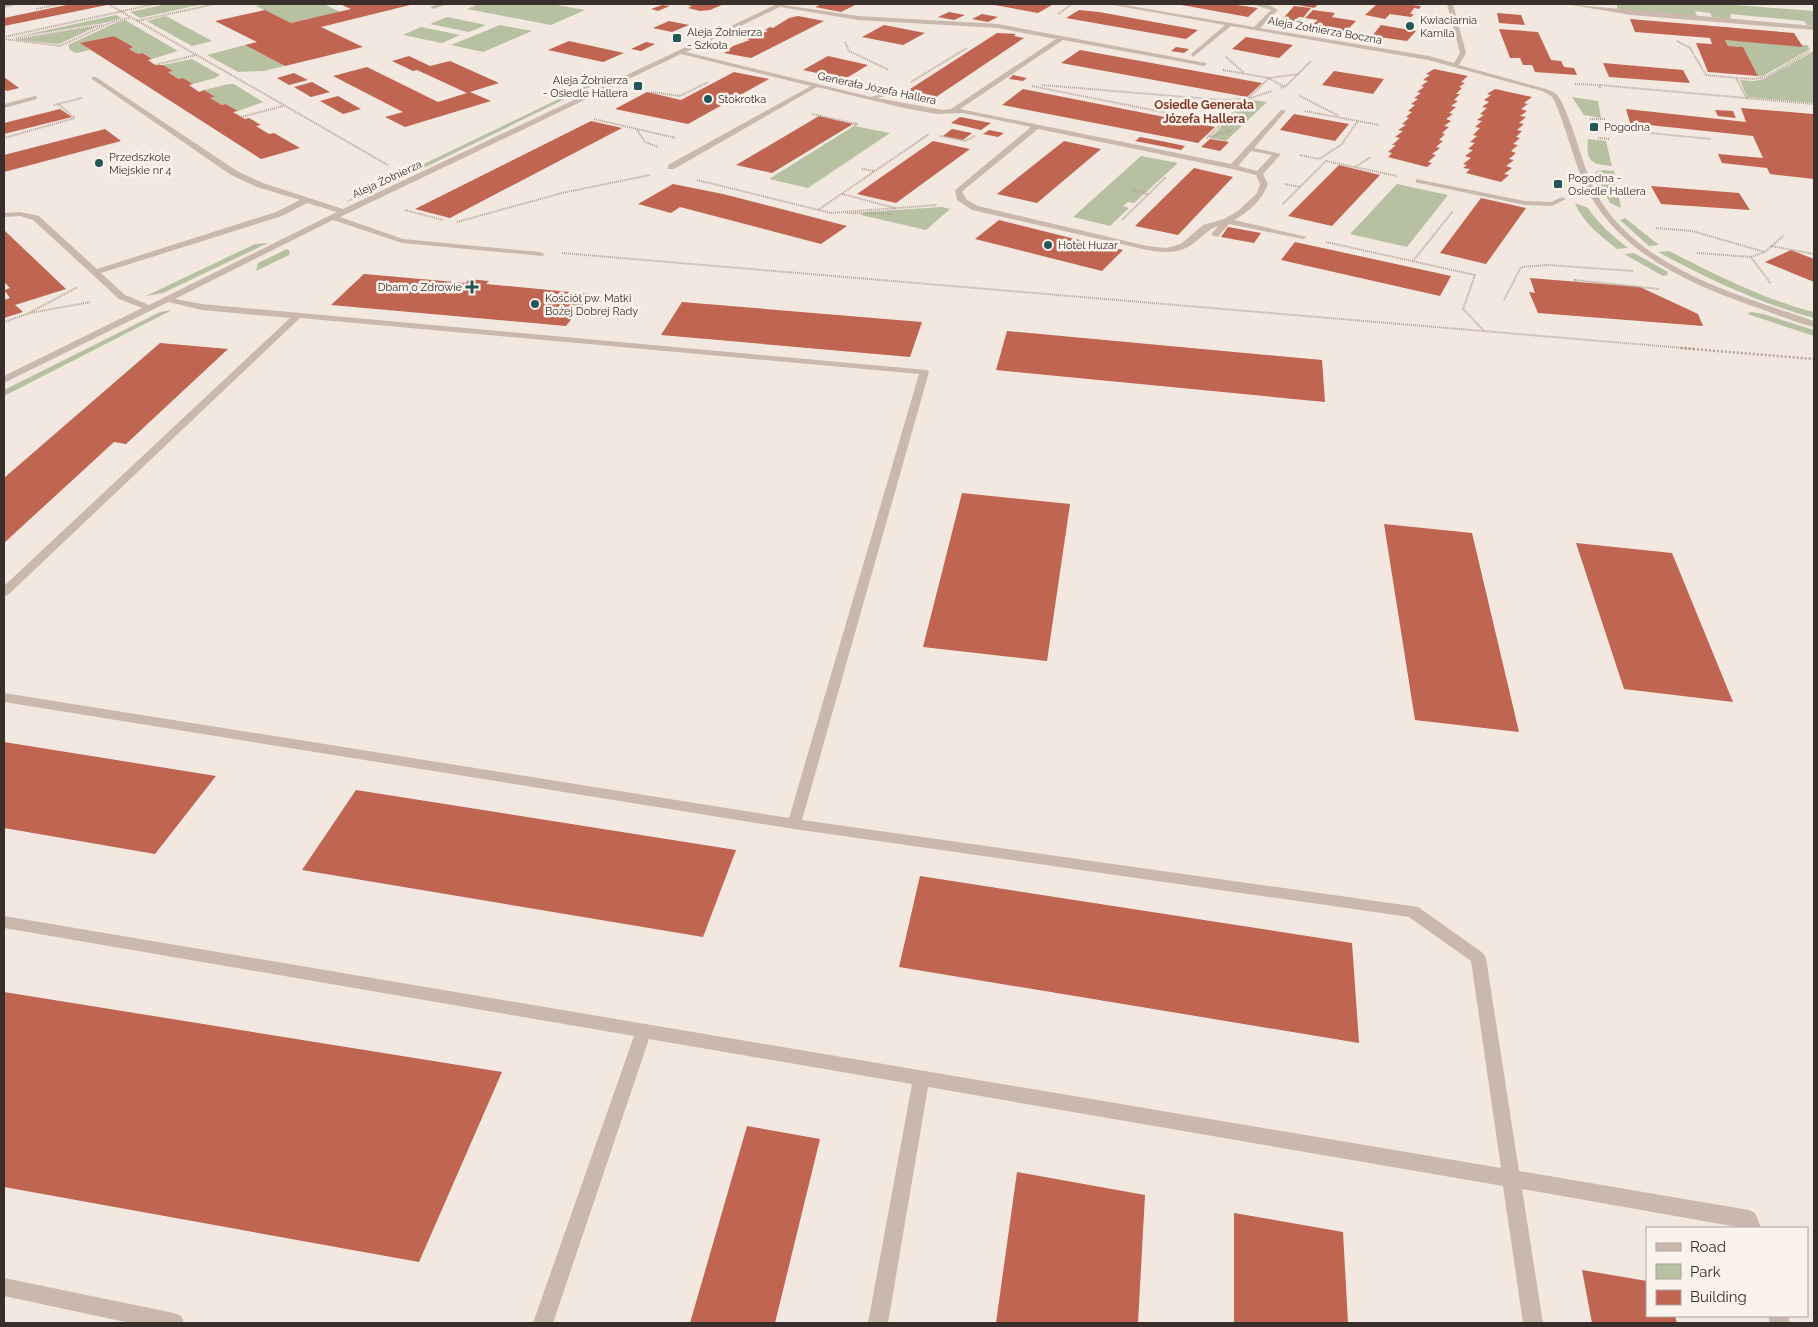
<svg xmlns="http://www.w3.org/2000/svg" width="1818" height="1327" font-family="Raleway,sans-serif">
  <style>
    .green { fill: #b7c0a0 }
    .building { fill: #bf6551 }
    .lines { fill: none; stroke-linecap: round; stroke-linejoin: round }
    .path-far1 { stroke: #b5a296; stroke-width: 2; stroke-dasharray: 1 1; stroke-linecap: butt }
    .path { stroke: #b5a296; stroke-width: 2.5; stroke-dasharray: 2 2; stroke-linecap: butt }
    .minor { fill: #cab8ac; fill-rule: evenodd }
    .poi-dot { fill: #225758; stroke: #f9f3ec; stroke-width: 2 }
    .labels { text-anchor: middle; stroke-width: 5; stroke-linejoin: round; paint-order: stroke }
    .far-poi-label { font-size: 11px; fill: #382e2b; stroke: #f9f3ec; text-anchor: start }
    .far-street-label { font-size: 11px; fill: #382e2b; stroke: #f9f3ec }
    .far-neighbourhood-label { font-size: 12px; font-weight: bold; fill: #833928; stroke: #f9f3ec }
  </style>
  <rect width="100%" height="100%" fill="#f2e8e0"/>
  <path class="green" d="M167 4H203L140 18 130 12Z
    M265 4H324L340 12 291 23 256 6Z
    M479 4H551L585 10 551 25 467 9Z
    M1610 4H1722L1814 11V26L1807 25 1804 21 1730 14 1731 19 1712 17 1710 13 1695 11 1697 16 1617 9V5Z
    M116 15 122 18 104 23 11 38Z
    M166 16 212 41 192 46 147 21Z
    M447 17 486 25 469 32 430 24Z
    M125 20 178 51 152 59 144 53 138 54 129 49 132 47 114 36 81 43 90 50 76 53 70 50 68 45 115 23Z
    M500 25 532 31 483 52 451 45Z
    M98 26 59 44 17 40Z
    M421 27 460 35 442 43 403 35Z
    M1725 40 1807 45 1810 49 1763 76H1758L1743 47 1728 46Z
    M245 45 285 66 263 71 238 72 207 55Z
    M1814 51V103L1747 97 1740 80 1754 81 1764 79Z
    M192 59 220 75 215 78 193 84 183 78 178 79 168 72 172 71 163 65Z
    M596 81 597 83 594 85 366 196 345 202Z
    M229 84H234L263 102 238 111 227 104 222 105 210 98 214 97 204 90Z
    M1572 97 1598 101 1601 118 1584 115Z
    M1253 100 1267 102 1226 141 1210 138 1246 102Z
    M854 126 890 133 808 188 769 179Z
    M1588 139 1606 141 1612 166C1590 164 1586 161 1588 139Z
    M1141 156 1178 163 1134 203 1128 202 1123 206 1129 208 1110 226 1073 217Z
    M1604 170 1614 171 1621 208 1610 203 1595 174 1597 171Z
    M1397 184 1448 195 1407 247 1350 234Z
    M1575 203 1588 208C1598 224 1613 236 1628 248L1617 249C1601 236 1583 223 1575 203Z
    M942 207 950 209 926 230 861 215 864 212Z
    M1625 218 1659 245 1649 246 1620 220Z
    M268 243 163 293 146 296 255 244Z
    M287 249 290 251 289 255 256 271 258 263Z
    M1669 251C1716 275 1763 299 1814 312V318C1759 303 1708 279 1658 252Z
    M1634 253 1668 272 1667 275 1663 276 1624 254Z
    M172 310 4 396V390L160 312Z
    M1751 312 1763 314 1814 330V336L1747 314Z"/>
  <path class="building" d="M71 4 107 5 4 26V18Z
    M340 4H414L321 27 363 47 285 66 245 45 257 42 215 21 265 10 291 23 351 9Z
    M690 4H724L710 10 700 11 688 8 692 6 687 5Z
    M822 4H857L841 12 815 7Z
    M989 4H1044L1052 5 1038 13Z
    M1176 4H1230L1258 8 1248 17Z
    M1293 4H1319L1314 8Z
    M1377 4H1404L1421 6 1419 9 1414 8 1410 14H1414L1411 17 1390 14 1385 19 1365 15Z
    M662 5 670 6 658 11 651 9Z
    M1294 6 1311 8 1298 24 1280 22Z
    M1079 10 1099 12 1198 30 1186 39 1066 18Z
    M1313 10 1335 13 1332 17 1356 21 1346 31 1310 27 1318 20 1305 18Z
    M949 12 965 15 954 20 938 17Z
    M1497 13 1521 15 1525 25 1499 23Z
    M982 14 998 17 988 22 972 19Z
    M798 16 824 21 751 58 724 53 733 46 750 40 747 39 768 31 765 30 770 27 773 28 789 18Z
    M1630 19 1794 33 1803 47 1725 40 1728 46 1743 47 1758 76 1708 72 1696 43 1712 44 1710 38 1635 32Z
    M669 21 689 25 672 32 653 28Z
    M884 25 925 33 903 45 862 37Z
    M1381 25 1398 28 1416 31 1407 41 1372 36Z
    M1499 29 1538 32 1551 60 1561 61 1564 67 1574 68 1577 75 1535 72 1532 65H1523L1520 58H1510Z
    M997 33 1016 34 1014 36 1024 38 936 97 907 91Z
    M114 36 133 47 129 49 138 54 143 53 152 59 148 60 155 65H163L173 71 168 72 178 79 183 78 193 84 189 85 199 92 204 90 215 97 210 98 222 105 226 104 238 111 233 112 245 119 249 118 261 125 256 126 269 134 274 133 300 148 261 159 80 43Z
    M1246 37 1293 45 1279 58 1232 49Z
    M569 41 624 53 603 62 548 50Z
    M646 42 655 44 641 51 631 49Z
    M1176 47 1189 49 1184 53 1171 51Z
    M1080 50 1262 83 1247 97 1061 63Z
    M409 56 430 66 450 61 499 83 470 92 491 101 405 127 385 117 403 112 333 76 367 67 438 102 467 93 417 70 413 71 392 61Z
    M828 56 868 65 845 79 803 70Z
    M1603 63 1683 70 1690 83 1609 77Z
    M1434 69 1468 76 1461 82 1465 83 1459 87 1462 88 1456 94H1460L1454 100 1458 101 1451 106 1456 107 1449 113 1453 114 1446 119 1451 121 1444 126 1449 127 1442 133 1445 134 1439 140 1443 141 1436 147 1440 148 1432 154 1436 155 1428 162 1432 163 1427 167 1388 157 1392 153 1388 152 1396 145H1392L1400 138 1395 137 1403 131 1398 130 1406 125 1402 124 1409 118 1406 117 1412 112 1408 111 1415 105 1411 104 1418 99 1414 98 1421 93 1417 92 1424 87 1421 86 1428 81 1423 80 1430 75 1426 74Z
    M1334 71 1384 79 1373 94 1322 85Z
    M734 72 769 79 688 124 615 109 647 92 681 100Z
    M294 73 308 80 289 85 277 78Z
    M1013 75 1027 78 1023 81 1009 79Z
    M4 77 19 88 7 91 4 89Z
    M312 82 330 92 311 97 294 87Z
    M1023 89 1215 127 1198 143 1002 105Z
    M1495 89 1532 97 1524 103 1528 104 1521 109 1527 111 1520 116 1526 117 1519 123 1524 124 1517 130 1522 131 1516 137 1520 138 1513 144 1518 145 1511 151 1516 153 1509 159 1514 160 1506 166 1512 168 1504 174 1509 175 1501 182 1466 173 1470 169 1463 168 1467 165 1463 164 1471 158 1465 156 1473 150 1468 149 1475 143 1470 142 1477 136 1473 135 1480 128 1475 127 1482 121 1477 120 1484 115 1480 114 1487 108 1482 107 1489 102 1484 100 1491 95 1487 94Z
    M338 96 361 109 343 114 320 101Z
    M1741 108 1813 114 1814 179 1770 174 1767 168 1722 163 1718 154 1763 158 1753 136 1630 123 1626 109 1746 122Z
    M60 109 72 117 4 134V123Z
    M1715 110 1733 111 1736 118 1718 116Z
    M1294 114 1349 124 1335 141 1280 130Z
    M819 116 853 124 772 173 736 165Z
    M960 117 991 123 981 130 951 123Z
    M591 121 622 128 450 218 415 209Z
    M105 129 121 141 4 172V155Z
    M952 129 972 133 963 140 943 136Z
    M989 130 1004 133 998 137 983 134Z
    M1140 137 1166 142 1185 146 1181 150 1135 141Z
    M1210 139 1229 142 1220 151 1201 147Z
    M933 141 970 149 896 203 857 194Z
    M1064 141 1101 149 1037 203 997 194Z
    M1339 165 1380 175 1332 226 1288 216Z
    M1194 168 1233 177 1178 235 1135 226Z
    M673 184 723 194 847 226 821 244 680 207 671 213 638 204Z
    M1651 186 1739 193 1750 210 1661 204Z
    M1481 198 1526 208 1486 264 1440 253Z
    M999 220 1071 238 1123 250 1102 271 975 239Z
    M1228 227 1261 233 1254 243 1221 237Z
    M4 230 66 289 15 305 23 312 4 318V300L10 298 4 290 10 288 4 282Z
    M1295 242 1451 276 1440 296 1281 260Z
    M1791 250 1814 259V282L1765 262Z
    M364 274 466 283 469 279 489 281 486 284 591 294 566 326 331 305Z
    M1530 278 1640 287 1698 314 1703 326 1538 313 1529 292 1535 293Z
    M682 302 922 322 910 357 661 335Z
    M1007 331 1322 360 1325 402 996 370Z
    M160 343 228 349 126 444 114 442 4 543V478Z
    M962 493 1070 504 1047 661 923 647Z
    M1384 524 1472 533 1519 732 1415 720Z
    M1576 543 1672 553 1733 702 1624 689Z
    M4 742 216 776 155 854 4 828Z
    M356 790 736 850 703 937 302 870Z
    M920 876 1352 943 1359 1043 899 967Z
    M4 992 502 1072 419 1262 4 1187Z
    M747 1126 820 1139 775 1323H690Z
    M1017 1172 1145 1195 1138 1323H996Z
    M1234 1213 1343 1232 1348 1323H1234Z
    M1582 1270 1647 1281V1316H1675L1677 1323H1592Z"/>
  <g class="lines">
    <path class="path-far1" d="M108 4 388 165
      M36 9 60 4
      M1058 14 1072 4
      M137 21 215 4
      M4 37 155 4
      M4 39 60 46 112 22 129 18
      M16 39 103 25
      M1677 41 1690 48 1706 75 1736 78
      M845 42 849 51 889 70
      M1226 57 1244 73
      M155 65 196 55
      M911 82 967 48
      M1575 84 1599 85
      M1042 85 1222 100 1248 99 1272 91
      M1032 86 1222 124
      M1284 87 1269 78 1298 74
      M1281 88 1287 85 1311 61
      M1600 88 1599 85 1814 104
      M651 92 680 96 708 82
      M1300 96 1339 116
      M1747 99 1736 78 1753 79 1766 77 1810 51
      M54 105 82 98
      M1305 111 1379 125
      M812 114 857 124 854 126
      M241 117 284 106
      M594 119 676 138
      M1590 119H1606
      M1220 125 1230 132
      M1608 129 1711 139
      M637 130 645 142 658 147
      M940 136 965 141 975 136
      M1210 137 1233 130
      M4 138 75 118 58 104
      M1207 138 1269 78 1223 70
      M1598 138 1610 139
      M1300 155 1319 159 1341 145 1358 121
      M1355 167 1371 157
      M862 169 875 171
      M697 180 831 213 937 205
      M1285 184 1300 187
      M1131 190 1148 194
      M842 194 895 208
      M1283 204 1326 161 1397 176
      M405 210 443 220
      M818 210 929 134
      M847 213 892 214
      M1122 220 1166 177
      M457 222 562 193 650 175
      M1656 228 1692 231 1765 252
      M1326 242 1475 275 1463 309 1484 331
      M1771 246 1814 254
      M562 253 1695 349
      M1697 253 1751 257 1771 284
      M1751 257 1765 252 1784 235
      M1413 261 1453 211
      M1576 282 1575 280 1659 289
      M1504 300 1521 267 1548 265 1633 271
      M30 313 91 302
      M4 322 27 314 78 287"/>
    <path class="path" d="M1681 348 1814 359"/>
    <path class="minor" d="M4 4H19L4 8Z
      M439 4H448L433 9 430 7Z
      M777 4 858 16 998 24 1206 63 1207 64 1204 66 1063 40 960 109 1231 164 1281 110H1285V112L1254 148 1281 154 1263 174 1268 184C1262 200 1249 212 1234 220L1307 237 1303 239 1229 224 1218 237 1211 235 1218 226C1205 230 1199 242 1186 248 1174 254 1160 252 1147 250L972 210 957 200 955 190 1031 127 963 113 936 114 904 108 817 87 674 169H668V165L811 86 681 54 340 217 403 239 540 252 544 254 543 256 402 243 333 220 175 299 202 304 927 370 929 372 802 820 1418 907 1483 953 1486 958 1519 1171 1749 1210 1755 1213 1761 1228H1743L1522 1189 1543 1323H1523L1503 1186 928 1087 888 1323H868L912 1084 649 1039 553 1323H533L634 1036 4 928V916L1501 1168 1471 961 1409 917 794 829 4 702V693L789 818 919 374 300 318 8 595 4 596V586L290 318 202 310 168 302 4 383V376L142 308 119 299 33 220 20 216 4 217V213L20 212 39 216 97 269 276 212 300 200 257 187 231 175 92 79V77H96L237 171 263 183 343 209ZM780 7 858 20 998 28 1056 39 951 109 943 110 877 98 898 93V91L896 90 871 97 686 52ZM1038 129 1232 169 1256 175 1260 184 1257 193 1238 211 1224 219 1203 225 1181 244 1166 248 1147 246 978 206 967 200 962 192 965 189ZM1251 151 1272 155 1257 171 1238 166ZM307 203 337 212 149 305 125 295 101 273 282 216Z
      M1107 4H1119L1254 27 1271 10 1251 4C1261 3 1270 4 1278 10L1260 28 1429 56 1454 63 1460 53 1447 4H1453L1466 53 1459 65 1546 89C1549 90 1554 92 1556 94 1563 101 1566 113 1570 122 1580 148 1586 178 1602 203 1645 270 1743 297 1814 321V327C1797 323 1780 316 1764 310 1702 289 1633 261 1596 205 1576 174 1569 135 1555 102L1551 96 1542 91 1428 60 1231 26 1193 57 1191 54 1225 25Z
      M1565 4 1814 26V30L1631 15Z
      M35 96 37 97V99L4 108V104Z
      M1416 179 1525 201 1551 202 1562 197 1566 199 1552 206 1525 205 1419 183H1416Z
      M4 1278 174 1313 181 1316 184 1323H130L4 1296Z
      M1768 1316H1788L1790 1323H1770Z"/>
  </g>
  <g class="poi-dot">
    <circle cx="1410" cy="26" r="5"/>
    <rect x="672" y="33" width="10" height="10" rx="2.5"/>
    <rect x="633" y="81" width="10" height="10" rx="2.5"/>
    <circle cx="708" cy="99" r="5"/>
    <rect x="1589" y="122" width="10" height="10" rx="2.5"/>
    <circle cx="99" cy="163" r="5"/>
    <rect x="1553" y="179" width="10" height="10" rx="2.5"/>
    <circle cx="1048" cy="245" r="5"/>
    <path d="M469.5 279.5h5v5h5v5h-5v5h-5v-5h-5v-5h5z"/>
    <circle cx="535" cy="304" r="5"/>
  </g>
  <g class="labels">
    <g class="far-poi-label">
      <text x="1420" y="24">Kwiaciarnia<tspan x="1420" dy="13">Kamila</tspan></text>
      <text x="687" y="36">Aleja Żołnierza<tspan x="687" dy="13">- Szkoła</tspan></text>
      <text x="628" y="84" text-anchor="end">Aleja Żołnierza<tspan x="628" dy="13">- Osiedle Hallera</tspan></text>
      <text x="718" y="103">Stokrotka</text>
      <text x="1604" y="131">Pogodna</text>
      <text x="109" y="161">Przedszkole<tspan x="109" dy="13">Miejskie nr 4</tspan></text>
      <text x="1568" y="182">Pogodna -<tspan x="1568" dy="13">Osiedle Hallera</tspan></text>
      <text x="1058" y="249">Hotel Huzar</text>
      <text x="462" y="291" text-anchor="end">Dbam o Zdrowie</text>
      <text x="545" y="302">Kościół pw. Matki<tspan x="545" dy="13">Bożej Dobrej Rady</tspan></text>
    </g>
    <g class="far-street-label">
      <text transform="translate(1325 30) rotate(10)" y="4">Aleja Żołnierza Boczna</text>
      <text transform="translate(877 88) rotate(12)" y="4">Generała Józefa Hallera</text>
      <text transform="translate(387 179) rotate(-25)" y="4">Aleja Żołnierza</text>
    </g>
    <g class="far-neighbourhood-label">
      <text x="1204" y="109">Osiedle Generała<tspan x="1204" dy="14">Józefa Hallera</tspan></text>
    </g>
  </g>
  <rect width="1818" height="1327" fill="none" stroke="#382e2b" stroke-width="10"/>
  <rect x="1646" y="1227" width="162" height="90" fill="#f9f3ec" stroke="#aca49f"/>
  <rect x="1656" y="1243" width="25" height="8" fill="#cab8ac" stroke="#aca49f"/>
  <text x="1690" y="1252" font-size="15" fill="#382e2b">Road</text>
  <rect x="1656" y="1264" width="25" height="15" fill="#b7c0a0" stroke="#aca49f"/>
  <text x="1690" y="1277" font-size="15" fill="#382e2b">Park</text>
  <rect x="1656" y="1290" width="25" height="15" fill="#bf6551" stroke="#aca49f"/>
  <text x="1690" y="1302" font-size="15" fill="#382e2b">Building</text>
</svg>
